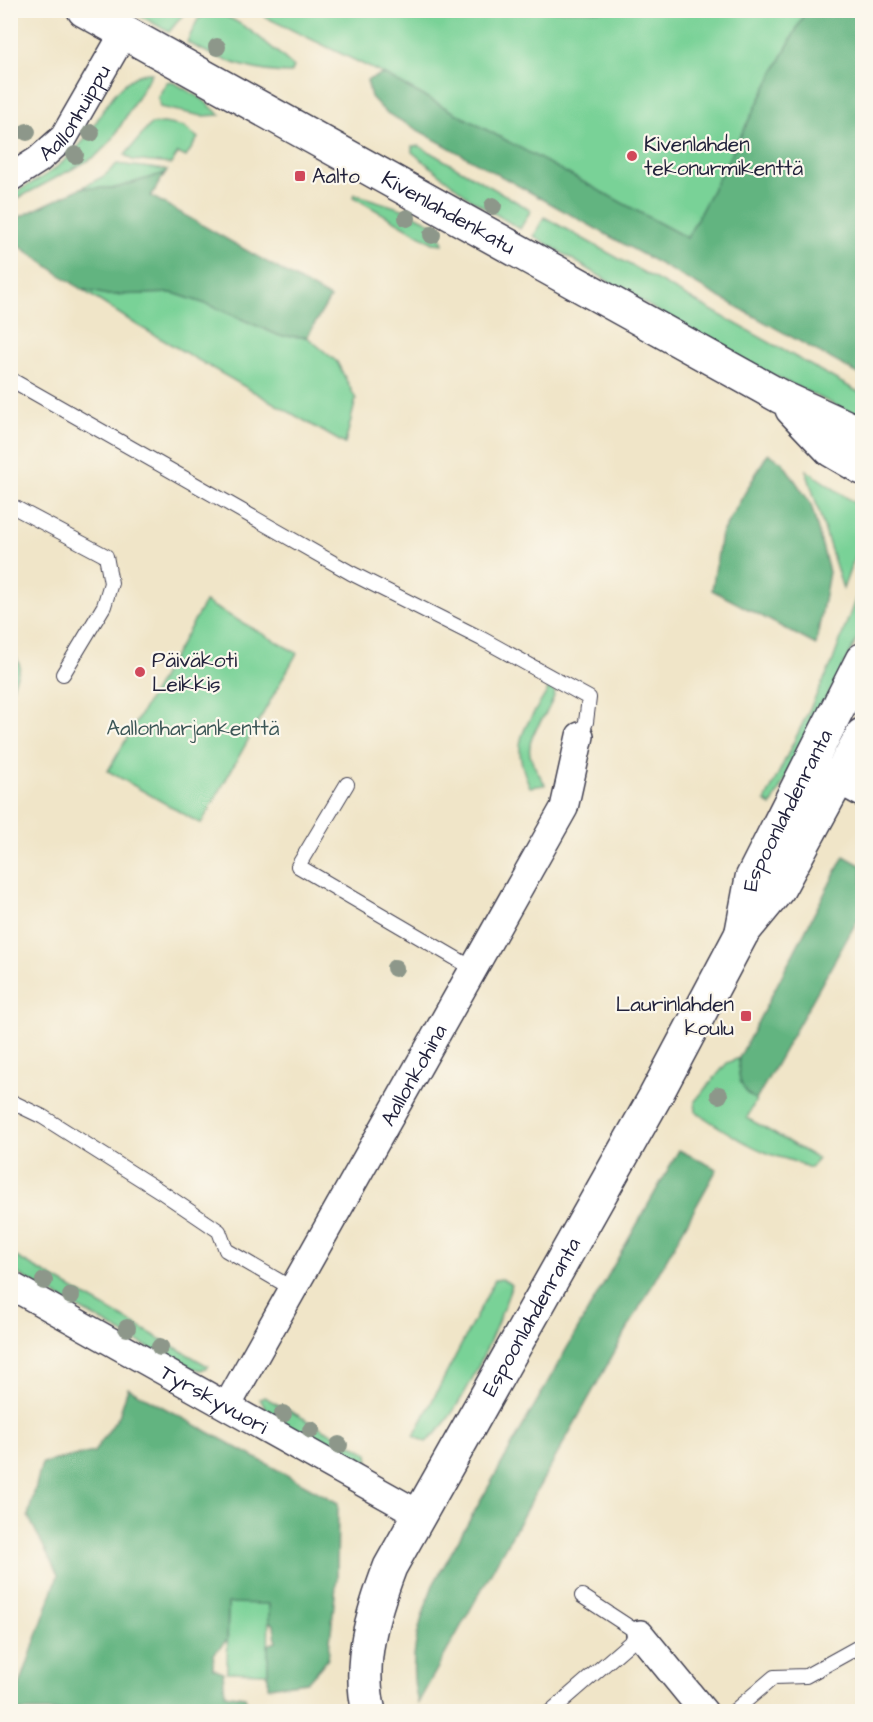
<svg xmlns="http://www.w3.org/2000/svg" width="873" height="1722" font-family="'Architects Daughter',sans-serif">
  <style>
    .green { fill: #79d297; stroke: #4e7a69; stroke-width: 1.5 }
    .forest { fill: #62b480; stroke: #426b5e; stroke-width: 1.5 }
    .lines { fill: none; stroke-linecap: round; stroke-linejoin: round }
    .lane-casing { stroke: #413f50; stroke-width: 16 }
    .street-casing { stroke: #413f50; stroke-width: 30 }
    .secondary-casing { stroke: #413f50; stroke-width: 36 }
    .lane { stroke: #fff; stroke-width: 14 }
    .street { stroke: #fff; stroke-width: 27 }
    .secondary { stroke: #fff; stroke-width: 33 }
    .tree { fill: #8d978a }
    .poi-dot { fill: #d1495b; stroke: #fbf7ec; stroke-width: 2 }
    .labels { text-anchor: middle; stroke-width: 4.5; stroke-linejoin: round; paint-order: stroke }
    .street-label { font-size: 21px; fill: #22223b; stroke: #fbf7ec }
    .poi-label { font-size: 21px; fill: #22223b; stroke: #fbf7ec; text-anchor: start }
    .park-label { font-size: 21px; fill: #3c5757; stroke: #fbf7ec }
  </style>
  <rect width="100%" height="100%" fill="#fbf7ec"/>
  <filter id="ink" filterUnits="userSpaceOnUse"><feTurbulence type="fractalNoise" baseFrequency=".0167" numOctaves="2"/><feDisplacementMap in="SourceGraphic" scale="12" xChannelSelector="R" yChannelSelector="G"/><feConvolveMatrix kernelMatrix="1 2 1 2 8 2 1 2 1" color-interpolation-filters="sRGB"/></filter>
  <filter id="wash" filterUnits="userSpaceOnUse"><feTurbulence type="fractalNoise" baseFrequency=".008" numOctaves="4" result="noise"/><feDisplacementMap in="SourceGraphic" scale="24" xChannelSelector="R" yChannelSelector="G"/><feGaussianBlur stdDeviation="1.35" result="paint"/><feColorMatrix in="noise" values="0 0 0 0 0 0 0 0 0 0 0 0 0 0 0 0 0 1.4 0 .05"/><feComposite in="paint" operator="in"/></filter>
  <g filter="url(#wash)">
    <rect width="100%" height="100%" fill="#f0e5c8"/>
    <path class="green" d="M268 10 806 11 687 238 383 74 265 17Z
      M132 11H186L169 32Z
      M210 12C236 14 274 49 294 67L291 73C254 73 219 60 187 42L198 19Z
      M144 73H152L112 140 95 157 11 202V194C36 182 59 169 78 147 101 122 110 84 144 73Z
      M171 81 201 98 220 115 202 116 160 107 158 97 167 82Z
      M164 123 184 127 198 138 186 157 178 153 171 164 132 160 125 155 151 124Z
      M412 146H419L531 210 520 229 472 200 412 152Z
      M117 164 167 170 165 173 116 188H81L104 176Z
      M354 194 405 210 437 226 443 244 433 243 353 197Z
      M544 217 862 394V418L728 354 534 236Z
      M81 289 108 295 173 293 212 306 280 336 307 337 337 362 356 399 345 444 137 325Z
      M806 470 862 508V536L843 589Z
      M862 581V630L771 806 765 801 832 663Z
      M205 602 297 653 201 824 108 771Z
      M10 640 20 667 11 691H10Z
      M549 688 555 692C552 713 526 732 530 754 531 764 541 776 545 785L530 787C508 739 525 730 549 688Z
      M739 1058C738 1078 739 1089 756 1100L747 1118 818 1159 810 1168C799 1163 790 1160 779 1157 753 1150 718 1127 696 1112L695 1101 727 1063Z
      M11 1254 208 1366V1367L201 1370 183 1367 11 1270Z
      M502 1279 512 1285C496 1329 463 1414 426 1442L414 1436 495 1280Z
      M264 1397 364 1451 368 1454 369 1462 344 1456 270 1416 260 1399Z
      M228 1603H269L268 1673 227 1672Z"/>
    <path class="forest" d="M806 11H862V376L385 112 371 97 367 80 383 74 687 238Z
      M165 173 151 196 330 298 307 337 280 336 212 306 173 293 108 295 81 289 11 240V221L81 188H116Z
      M768 453 783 463 811 504 829 572 816 645 712 590 721 534Z
      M844 856 862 866V912L756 1100C739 1089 738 1078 739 1058Z
      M679 1150 717 1169 418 1703C407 1662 418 1624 433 1585Z
      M128 1388 338 1503 337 1577 328 1659 307 1682 268 1687V1645L276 1642 274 1625 269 1622V1604L228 1603 227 1640 214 1654 213 1668 223 1672 225 1694 245 1697 250 1711H11L58 1575 28 1516 42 1463 94 1452 119 1416Z"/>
  </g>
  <g filter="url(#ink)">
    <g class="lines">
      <defs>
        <path id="lane" d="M10 379 351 573 482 639 589 698 586 722 580 736
          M10 505 106 556 111 583 104 606 63 674
          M347 784 298 866 474 969
          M10 1101 43 1117 160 1191 219 1231 226 1250 293 1289
          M550 1712 640 1634 582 1596
          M733 1712 774 1677 806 1676 862 1645"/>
        <g id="street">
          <path id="s1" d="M10 178 38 160 64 137 125 31"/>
          <path d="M820 770 862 793"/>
          <path id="s2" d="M10 1285 419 1514"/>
          <path id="s3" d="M227 1406 564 808 580 736"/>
          <path d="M640 1634 704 1712"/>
        </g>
        <g id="secondary">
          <path id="s4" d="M84 10 781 397 862 434"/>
          <path d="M792 409 831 450 862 468"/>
          <path id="s5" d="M742 931 752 878 862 660"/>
          <path id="s6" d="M369 1712C357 1662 373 1612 390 1567L655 1097 742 933 779 888 862 735"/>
        </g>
      </defs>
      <use href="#lane" class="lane-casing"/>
      <use href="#street" class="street-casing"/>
      <use href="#secondary" class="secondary-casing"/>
      <use href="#lane" class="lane"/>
      <use href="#street" class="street"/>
      <use href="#secondary" class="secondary"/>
    </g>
    <g class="tree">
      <circle cx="217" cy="47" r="9"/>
      <circle cx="27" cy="132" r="9"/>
      <circle cx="91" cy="133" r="9"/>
      <circle cx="75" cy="155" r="9"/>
      <circle cx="493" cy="206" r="9"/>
      <circle cx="407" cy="218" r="9"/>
      <circle cx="432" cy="235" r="9"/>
      <circle cx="395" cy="968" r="9"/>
      <circle cx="719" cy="1095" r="9"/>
      <circle cx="44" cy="1281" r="9"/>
      <circle cx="71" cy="1296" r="9"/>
      <circle cx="127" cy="1328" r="9"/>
      <circle cx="160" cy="1347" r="9"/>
      <circle cx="283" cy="1414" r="9"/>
      <circle cx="311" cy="1430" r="9"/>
      <circle cx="339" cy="1445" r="9"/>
    </g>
  </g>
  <g class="poi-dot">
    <circle cx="632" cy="156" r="6"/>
    <rect x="294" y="170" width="12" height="12" rx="3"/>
    <circle cx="140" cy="672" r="6"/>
    <rect x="740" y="1010" width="12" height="12" rx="3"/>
  </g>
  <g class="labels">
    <g class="street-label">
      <text dy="7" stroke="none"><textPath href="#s1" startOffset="94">Aallonhuippu</textPath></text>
      <text dy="7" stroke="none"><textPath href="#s4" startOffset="417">Kivenlahdenkatu</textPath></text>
      <text dy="7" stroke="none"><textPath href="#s5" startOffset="130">Espoonlahdenranta</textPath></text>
      <text dy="7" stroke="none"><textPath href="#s3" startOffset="380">Aallonkohina</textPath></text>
      <text dy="7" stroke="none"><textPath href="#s6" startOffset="436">Espoonlahdenranta</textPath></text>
      <text dy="7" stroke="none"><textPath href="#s2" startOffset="234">Tyrskyvuori</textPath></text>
    </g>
    <g class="poi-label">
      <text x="644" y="151">Kivenlahden<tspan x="644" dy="24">tekonurmikenttä</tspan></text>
      <text x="312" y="183">Aalto</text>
      <text x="152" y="667">Päiväkoti<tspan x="152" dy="24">Leikkis</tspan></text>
      <text x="734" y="1011" text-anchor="end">Laurinlahden<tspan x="734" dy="24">koulu</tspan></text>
    </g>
    <g class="park-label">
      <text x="193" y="735">Aallonharjankenttä</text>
    </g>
  </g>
  <rect width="873" height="1722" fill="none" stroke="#fbf7ec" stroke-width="36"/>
</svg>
